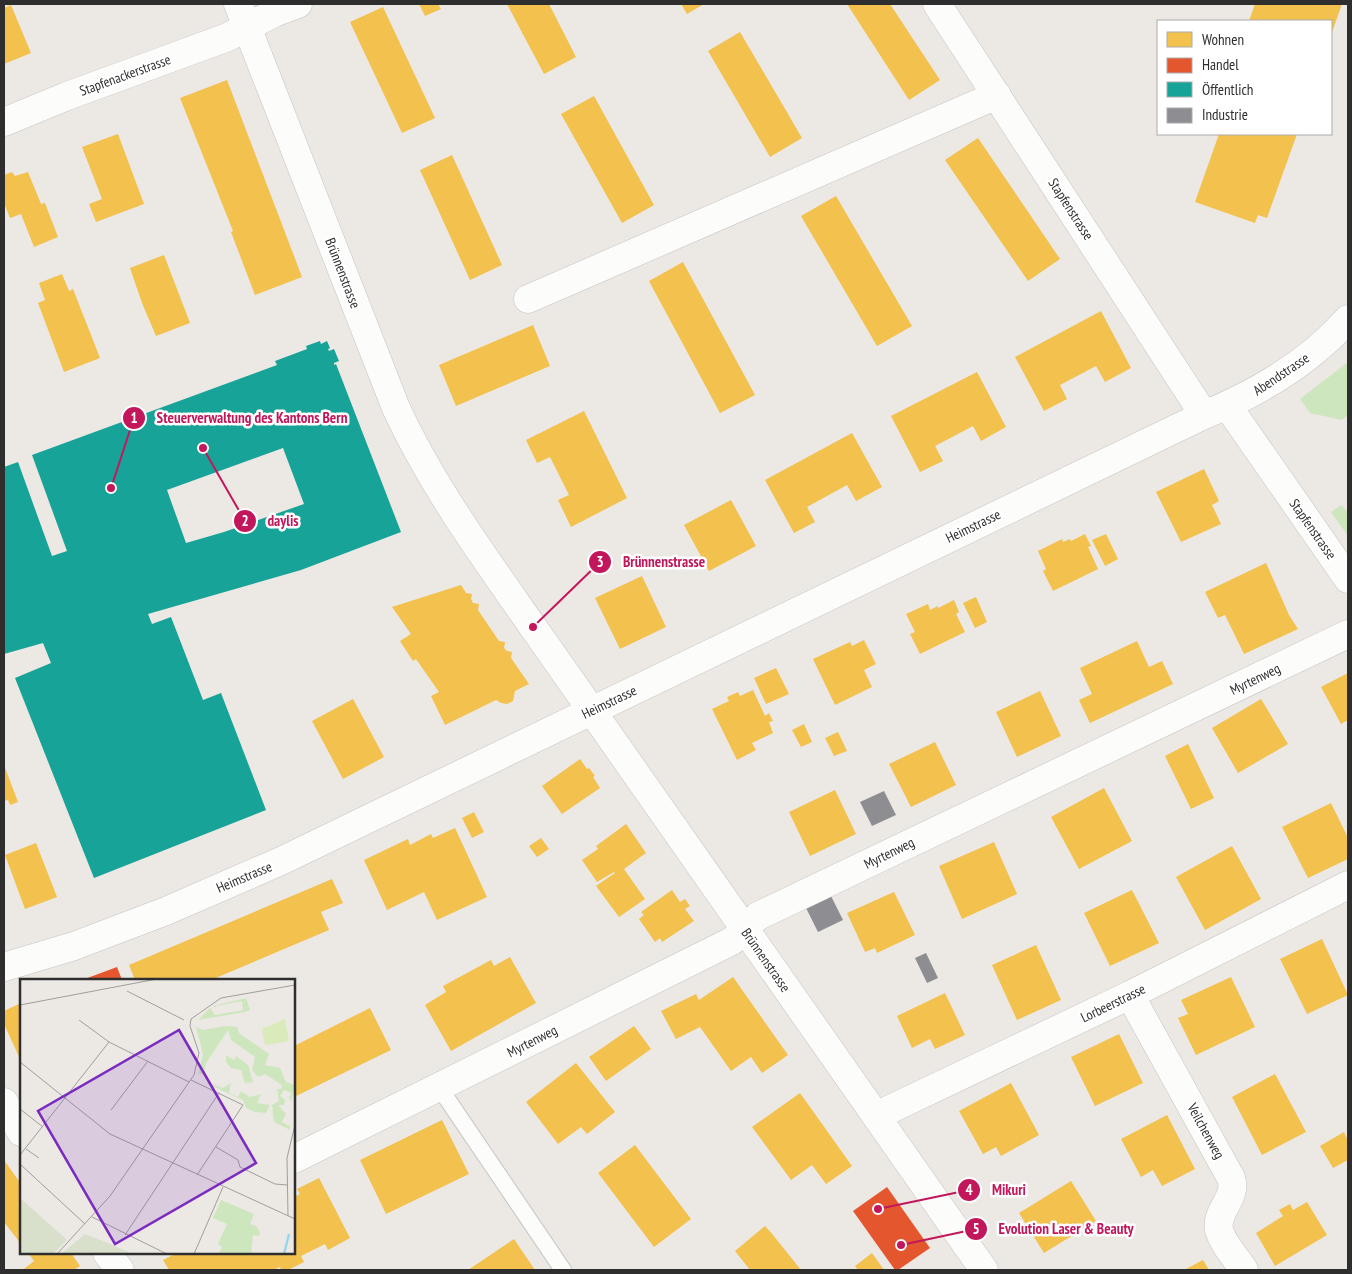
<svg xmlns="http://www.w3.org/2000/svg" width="1352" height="1274" font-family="'PT Sans Narrow',sans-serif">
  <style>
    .green { fill: #cee6be }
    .homes { fill: #f2c14e }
    .shops { fill: #e4572e }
    .public { fill: #17a398; fill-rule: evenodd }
    .industry { fill: #8d8d92 }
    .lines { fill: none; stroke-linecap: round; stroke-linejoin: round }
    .service-casing { stroke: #c5c4c5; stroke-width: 18 }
    .minor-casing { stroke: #c5c4c5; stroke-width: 29 }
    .tertiary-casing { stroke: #c5c4c5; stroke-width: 29 }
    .service { stroke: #fcfcfb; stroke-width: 16 }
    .minor { stroke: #fcfcfb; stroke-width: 28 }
    .tertiary { stroke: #fcfcfb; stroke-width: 28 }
    .labels { text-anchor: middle; stroke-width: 5; stroke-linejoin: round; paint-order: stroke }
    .street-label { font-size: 14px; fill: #2e2e2e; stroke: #fff }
    .inset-river { fill: none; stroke: #99d6ec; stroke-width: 2.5 }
    .inset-road { fill: none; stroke: #a09e9b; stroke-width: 1 }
    .view { fill: #7b2cbf; fill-opacity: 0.15; stroke: #7b2cbf; stroke-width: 2.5 }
    .inset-edge { fill: none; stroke: #2e2e2e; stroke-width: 2.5 }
    .leader { fill: none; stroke: #c2185b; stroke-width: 2 }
    .callout-dot { fill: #c2185b; stroke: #fff; stroke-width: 2 }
    .mark-label { font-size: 15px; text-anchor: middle; font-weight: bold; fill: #fff }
    .callout-label { font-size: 15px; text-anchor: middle; font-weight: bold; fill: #c2185b; stroke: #fff; stroke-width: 5; stroke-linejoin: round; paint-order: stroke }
  </style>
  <rect width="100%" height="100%" fill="#ece8e4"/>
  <path class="green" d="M1348 362V415L1342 420 1310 413 1300 399Z
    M1341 505 1348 512V536L1331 512Z"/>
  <path class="homes" d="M419 4H438L441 9 425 16Z
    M507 4H549L576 57 544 74Z
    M681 4H704L687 14Z
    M847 4H890L940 80 909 100Z
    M1255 4H1342L1331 35V21H1249Z
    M11 5 31 53 4 64V8Z
    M383 7 435 118 402 133 350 22Z
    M740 32 802 138 770 157 708 51Z
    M227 80 302 277 255 295 231 232 233 231 180 98Z
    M594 96 654 205 622 223 561 114Z
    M118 134 144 204 96 222 89 204 102 199 82 147Z
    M1219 134H1297L1267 218 1258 215 1255 223 1195 202Z
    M978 138 1060 259 1028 281 945 160Z
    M452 155 502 265 470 280 420 170Z
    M12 172 15 176 28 172 41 204 45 203 58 237 34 247 21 214 10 218 4 203V175Z
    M836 196 912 326 877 346 801 216Z
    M164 255 190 323 156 336 142 303 130 268Z
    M683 262 755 395 720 413 649 281Z
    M62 274 69 291 73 289 100 358 64 372 38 303 45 300 39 283Z
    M1101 311 1131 368 1105 382 1096 366 1060 385 1067 399 1044 411 1015 357Z
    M533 325 550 366 456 406 439 365Z
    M977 372 1006 427 981 441 973 426 935 446 943 461 920 472 891 416Z
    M584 411 627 498 571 527 558 500 569 495 550 457 537 463 526 440Z
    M852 433 882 487 856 501 847 485 807 507 815 522 794 533 765 480Z
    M1204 469 1219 501 1212 505 1221 524 1181 542 1156 492Z
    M731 500 756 546 709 571 684 525Z
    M1085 534 1091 546 1088 547 1098 569 1053 591 1043 571 1046 569 1038 551 1062 539 1063 542 1070 539 1071 541Z
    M1106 534 1118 559 1105 566 1092 540Z
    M1266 563 1289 615 1298 629 1244 654 1225 615 1218 618 1205 592Z
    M642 576 666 627 620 649 595 598Z
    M461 585 466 593 472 594 471 599 473 603 479 604 478 610 499 641 505 642 504 648 507 651 512 652 511 658 529 684 515 691 513 701 507 704 501 703 496 700 445 725 431 696 439 692 416 659 413 661 400 641 411 634 392 607Z
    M976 597 987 622 975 628 963 603Z
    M954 600 959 612 956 614 965 632 920 654 910 634 915 632 906 614 928 604 930 610 938 606V608Z
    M864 640 876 664 864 670 872 687 835 705 813 659 850 642 852 646Z
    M1137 641 1149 667 1162 661 1173 684 1090 723 1079 700 1092 694 1080 668Z
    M776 668 789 694 766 704 754 678Z
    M1348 673V720L1341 724 1321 687Z
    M753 690 765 716 769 713 773 721 769 722 773 733 752 743 756 750 737 760 712 709 729 701 727 697 738 692 740 696Z
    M1040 691 1061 736 1017 757 996 712Z
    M353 699 384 757 343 779 312 721Z
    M1261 699 1288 744 1238 773 1212 728Z
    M804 724 812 742 801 747 792 730Z
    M838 732 847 751 834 756 825 738Z
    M935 742 956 785 911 807 889 764Z
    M1188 744 1214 798 1191 809 1165 756Z
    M580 759 587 769 589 768 595 776 593 777 600 788 562 814 542 786Z
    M4 765 18 802 10 805 8 800 4 801Z
    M1104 788 1132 841 1079 869 1051 817Z
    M835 790 856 834 810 856 789 812Z
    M1331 803 1348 838V859L1308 878 1282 827Z
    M474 812 484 832 472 838 462 818Z
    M626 824 646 853 624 869 645 899 619 917 596 886 615 873 614 872 597 882 582 860 598 849 596 846Z
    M455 828 487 897 437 920 424 892 387 910 364 860 408 839 410 845 431 834 433 838Z
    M541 838 549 849 537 857 529 846Z
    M994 842 1017 894 962 919 939 866Z
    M36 843 57 897 25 909 5 855Z
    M1232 846 1261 899 1205 930 1176 877Z
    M332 879 343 903 321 912 329 930 211 980H135L129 965Z
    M672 890 680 902 685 899 690 906 685 909 694 921 662 942 660 938 655 942 639 919 644 915 641 912Z
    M1132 890 1159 943 1110 966 1084 913Z
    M894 892 915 935 877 953 875 948 865 952 847 913Z
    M1322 939 1348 995 1307 1014 1280 959Z
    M1036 945 1061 1000 1017 1020 992 965Z
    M510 957 536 1003 451 1051 425 1005 446 992 443 986 491 960 494 966Z
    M733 977 788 1055 762 1073 751 1057 731 1071 700 1027 676 1039 661 1011 696 994 699 1000Z
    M1231 977 1255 1027 1196 1055 1178 1018 1188 1014 1181 1000Z
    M945 993 965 1035 935 1049 930 1039 912 1048 897 1016Z
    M21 1003V1061L4 1024V1011Z
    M370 1008 391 1050 294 1097V1046Z
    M634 1026 651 1049 606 1081 589 1057Z
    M1119 1034 1143 1083 1095 1106 1071 1057Z
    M576 1063 615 1112 587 1134 581 1127 558 1144 526 1102Z
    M1275 1074 1306 1132 1262 1155 1232 1097Z
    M1011 1083 1039 1135 1001 1156 996 1147 983 1154 959 1111Z
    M800 1093 852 1166 826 1184 812 1165 791 1180 752 1127Z
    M1167 1115 1195 1169 1162 1186 1153 1170 1141 1177 1121 1139Z
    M442 1120 469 1174 386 1214 360 1160Z
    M1344 1132 1348 1141V1160L1333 1168 1320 1146Z
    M635 1145 691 1219 654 1247 598 1173Z
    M4 1160 21 1184V1244L4 1222Z
    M319 1178 350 1238 328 1250 325 1244 301 1256 304 1262 288 1270H281L280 1267 273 1270H169L163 1260 177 1253H294V1197L300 1194 297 1189Z
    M1071 1181 1096 1221 1044 1253 1019 1213Z
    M1307 1202 1327 1235 1275 1266 1256 1233 1283 1216 1279 1210 1290 1204 1293 1210Z
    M765 1226 773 1235 801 1270H750L735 1251Z
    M514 1239 535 1270H468Z
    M28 1253H71L80 1266 74 1270H25L24 1269 34 1261Z
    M872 1253 884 1270H858L855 1266Z
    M1203 1260 1209 1270H1184Z"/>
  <path class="shops" d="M117 967 122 980H82Z
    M887 1187 930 1248 898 1270H895L853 1211Z"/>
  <path class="public" d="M320 341 321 344 327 341 330 348 328 349 329 351 334 349 339 361 334 363V365L336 364 401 532 301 570 148 614 152 624 171 617 203 700 221 693 266 810 94 878 15 678 51 663 43 643 4 654V467L18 462 52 556 67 551 32 455 277 365 275 361 307 349 306 346ZM283 448 304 504 224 532 186 543 167 490Z"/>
  <path class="industry" d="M884 791 896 815 872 826 860 802Z
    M831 896 843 920 818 932 806 908Z
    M926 953 938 978 927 983 915 958Z"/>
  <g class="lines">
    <defs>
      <path id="service" d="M439 1087 563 1270"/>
      <path id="minor" d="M937 4 1204 415
        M4 122 67 96 228 37 274 13 298 4
        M528 299 997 95
        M1227 405 1348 579
        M4 967 74 946 166 911 281 861 1204 415C1258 393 1309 363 1348 319
        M1130 995 1231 1178C1238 1198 1215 1211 1219 1230 1223 1244 1236 1258 1244 1270
        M4 1102 21 1132
        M876 1116 1130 995 1348 885
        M294 1159 732 941 758 916 1348 634
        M107 1253 120 1270"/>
      <path id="tertiary" d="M238 4 396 408C432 486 484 557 533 627L984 1270"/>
    </defs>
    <use href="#service" class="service-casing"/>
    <use href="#minor" class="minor-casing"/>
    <use href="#tertiary" class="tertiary-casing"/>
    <use href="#service" class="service"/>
    <use href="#minor" class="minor"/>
    <use href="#tertiary" class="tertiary"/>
  </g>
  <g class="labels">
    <g class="street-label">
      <text transform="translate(125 75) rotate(-20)" y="5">Stapfenackerstrasse</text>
      <text transform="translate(1071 209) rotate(57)" y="5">Stapfenstrasse</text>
      <text transform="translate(343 273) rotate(69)" y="5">Brünnenstrasse</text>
      <text transform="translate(1281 374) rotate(-34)" y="5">Abendstrasse</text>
      <text transform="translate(973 526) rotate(-26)" y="5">Heimstrasse</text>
      <text transform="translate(1313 529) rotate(55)" y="5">Stapfenstrasse</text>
      <text transform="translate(1255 679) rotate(-26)" y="5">Myrtenweg</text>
      <text transform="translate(609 702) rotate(-26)" y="5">Heimstrasse</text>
      <text transform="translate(889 853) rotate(-26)" y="5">Myrtenweg</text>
      <text transform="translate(244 877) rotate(-23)" y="5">Heimstrasse</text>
      <text transform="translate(766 960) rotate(55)" y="5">Brünnenstrasse</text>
      <text transform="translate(1113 1003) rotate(-26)" y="5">Lorbeerstrasse</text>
      <text transform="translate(532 1041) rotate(-27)" y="5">Myrtenweg</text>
      <text transform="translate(1206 1131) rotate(61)" y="5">Veilchenweg</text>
    </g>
  </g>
  <g transform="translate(20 979)">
    <rect width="275" height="275" fill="#ece8e4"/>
    <path d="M226 19 230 31 225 33 178 41 190 29 195 36 223 31 222 22 196 27V29L193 27ZM205 47 217 48 219 54 249 75 245 86 260 89 266 103 275 106 271 123 269 118 272 114 264 111 260 117 265 121 264 126H258L266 135 262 143 270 147V151L254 143 252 126 259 122 257 110H261L262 106 245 95 238 98 232 91 235 78 211 61 208 51 186 84 184 95H178L183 75 176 48 183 51ZM206 76 214 81 216 77 228 86 233 103 225 104 221 91 211 89 206 83ZM189 104 203 109 211 104 209 114 218 118 221 112 230 118 241 115 237 124 250 126 246 134 235 133 226 129 223 121 188 105ZM201 221 234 235 230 245 236 247 240 253 239 257 233 256 231 275H199L202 268 198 265 207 245 193 239Z" fill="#cee6be"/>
    <path d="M0 219 47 261 33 275H0ZM65 255 90 265 113 275H41Z" fill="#d8e0cc"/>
    <path d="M265 40 269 62 245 66 242 50Z" fill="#d9eabb"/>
    <path class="inset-river" d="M264 275 269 255"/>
    <path class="inset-road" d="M107 12 164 41M0 26 137 0M171 40 201 19 275 6M59 41 89 63 169 103M0 83 90 155 275 240M171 101 223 126 177 196M0 130 23 148M91 131 128 82M196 168 218 181 220 188 255 205 267 206M6 170 19 179M0 176 89 63M0 185 65 245M268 237 267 179 275 146M72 238 147 275M105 256 199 114M37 275 90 217 174 96 179 74 170 47 171 40M174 275 203 208"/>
    <path class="view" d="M159 51 236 184 95 265 18 132Z"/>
    <rect width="275" height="275" class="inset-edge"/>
  </g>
  <path class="leader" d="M111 488L134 418M203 448L245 521M533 627L600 562M878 1209L969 1190M901 1245L976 1229"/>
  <g class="callout-dot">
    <circle cx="111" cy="488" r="5"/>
    <circle cx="203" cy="448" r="5"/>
    <circle cx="533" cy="627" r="5"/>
    <circle cx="878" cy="1209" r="5"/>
    <circle cx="901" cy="1245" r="5"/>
    <circle cx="134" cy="418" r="12"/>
    <circle cx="245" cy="521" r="12"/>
    <circle cx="600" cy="562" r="12"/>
    <circle cx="969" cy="1190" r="12"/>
    <circle cx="976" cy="1229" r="12"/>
  </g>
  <g class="mark-label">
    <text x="134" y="423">1</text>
    <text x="245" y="526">2</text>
    <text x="600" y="567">3</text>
    <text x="969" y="1195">4</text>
    <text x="976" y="1234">5</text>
  </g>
  <g class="callout-label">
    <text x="252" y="423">Steuerverwaltung des Kantons Bern</text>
    <text x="283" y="526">daylis</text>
    <text x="664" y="567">Brünnenstrasse</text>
    <text x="1009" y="1195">Mikuri</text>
    <text x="1066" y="1234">Evolution Laser &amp; Beauty</text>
  </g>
  <rect width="1352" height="1274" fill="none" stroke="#2e2e2e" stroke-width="10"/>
  <rect x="1157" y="20" width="175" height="115" fill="#ffffff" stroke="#ababab"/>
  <rect x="1167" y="32" width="25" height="15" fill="#f2c14e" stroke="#ababab"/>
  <text x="1202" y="45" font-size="15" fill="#2e2e2e">Wohnen</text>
  <rect x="1167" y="58" width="25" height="15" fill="#e4572e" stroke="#ababab"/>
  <text x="1202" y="70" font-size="15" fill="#2e2e2e">Handel</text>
  <rect x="1167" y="82" width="25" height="15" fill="#17a398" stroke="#ababab"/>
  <text x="1202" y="95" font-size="15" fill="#2e2e2e">Öffentlich</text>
  <rect x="1167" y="108" width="25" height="15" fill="#8d8d92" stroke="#ababab"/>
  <text x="1202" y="120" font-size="15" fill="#2e2e2e">Industrie</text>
</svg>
